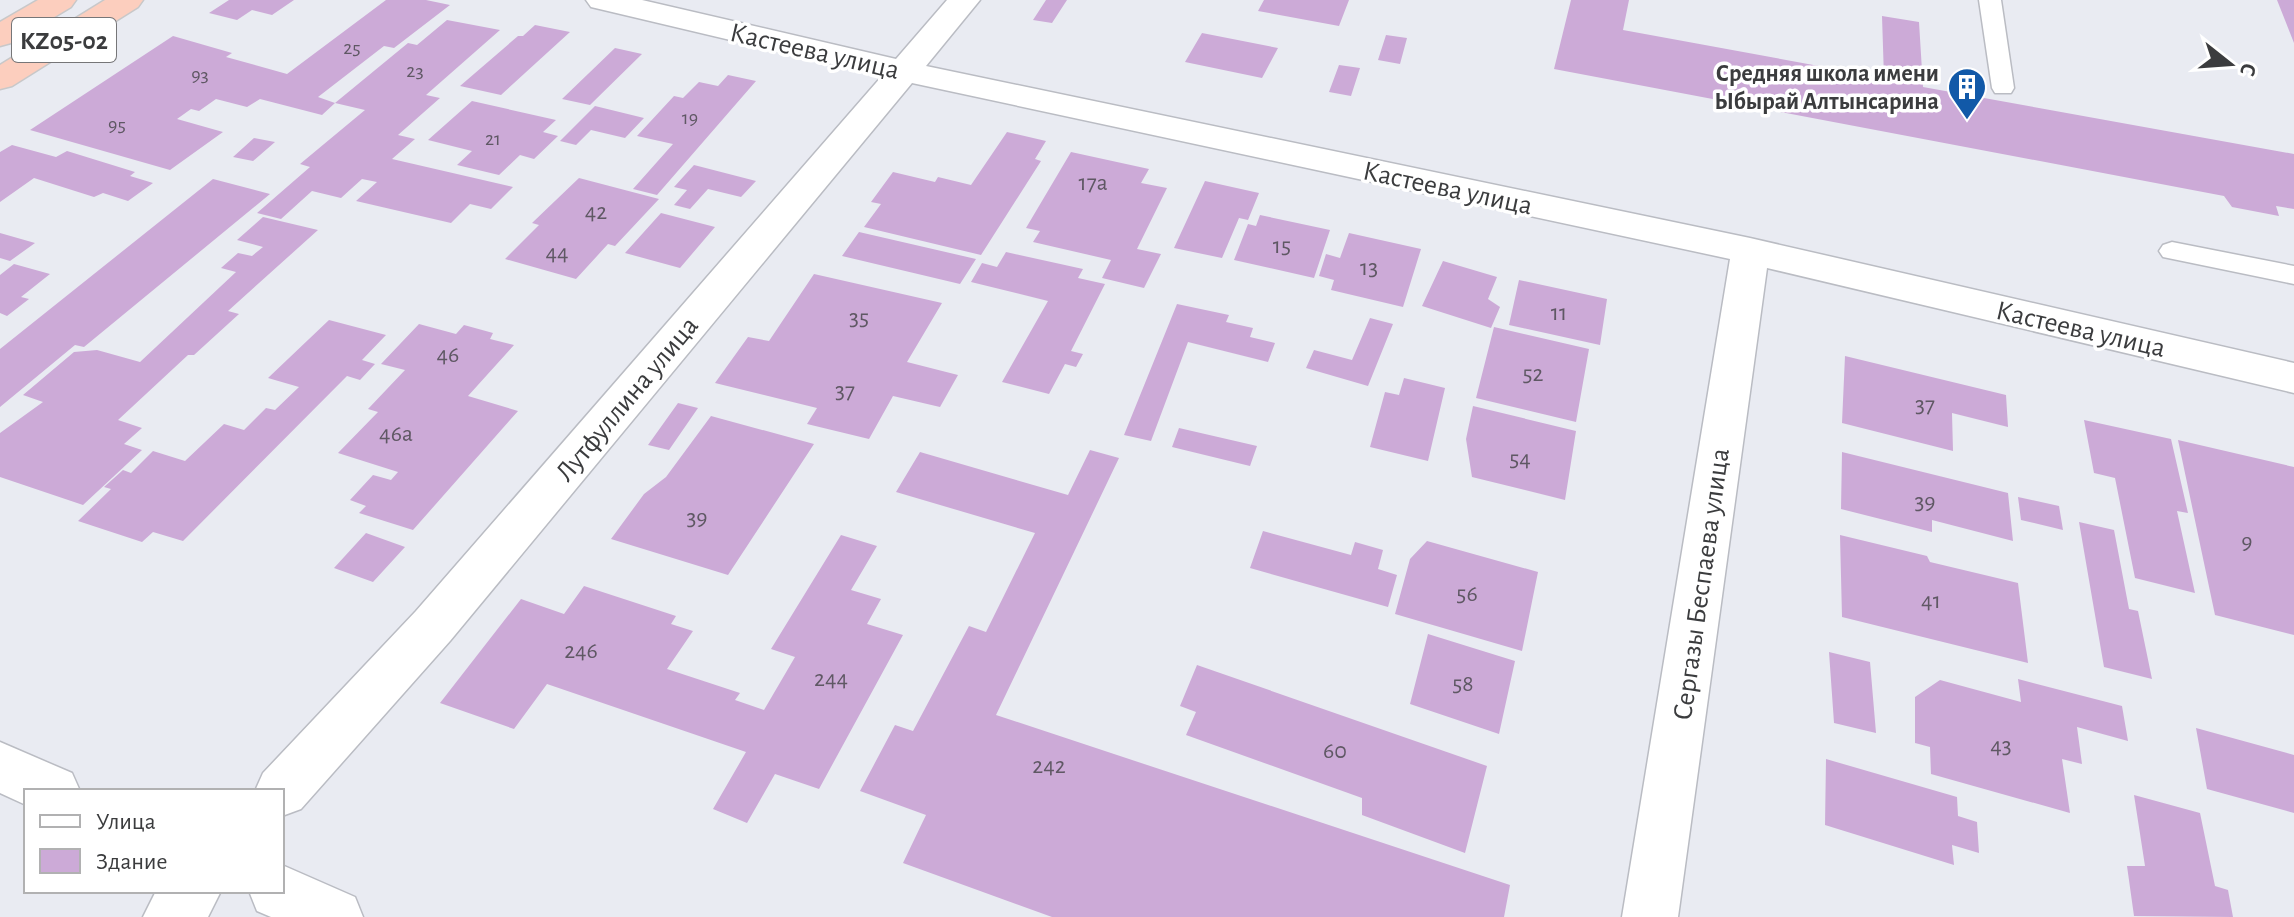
<svg xmlns="http://www.w3.org/2000/svg" width="2294" height="917" font-family="'Alegreya Sans',sans-serif">
  <style>
    .building { fill: #ccaad7 }
    .lines { fill: none; stroke-linecap: round; stroke-linejoin: round }
    .service-casing { stroke: #babcc3; stroke-width: 3 }
    .minor-casing { stroke: #babcc3; stroke-width: 3 }
    .tertiary-casing { stroke: #babcc3; stroke-width: 3 }
    .trunk-casing { stroke: #c8c8c9; stroke-width: 3 }
    .service { fill: #fff; fill-rule: evenodd }
    .minor { fill: #fff; fill-rule: evenodd }
    .tertiary { fill: #fff; fill-rule: evenodd }
    .trunk { fill: #fccebe; fill-rule: evenodd }
    .labels { text-anchor: middle; stroke-width: 7; stroke-linejoin: round; paint-order: stroke }
    .far-number-label { font-size: 20px; fill: #5f5864 }
    .far-poi-label { font-size: 24px; font-weight: bold; fill: #3b3c3e; stroke: #fff; text-anchor: end }
    .number-label { font-size: 24px; fill: #5f5864 }
    .shield { fill: #fff; stroke: #767678; stroke-width: 2 }
    .shield-label { font-size: 26px; font-weight: bold; fill: #3b3c3e }
    .street-label { font-size: 28px; fill: #3b3c3e; stroke: #fff }
  </style>
  <rect width="100%" height="100%" fill="#e9ebf2"/>
  <path class="building" d="M229 0H294L272 15 252 10 237 20 209 13Z
    M386 0H426L450 5 394 48 384 46 318 97 335 103 408 43 417 45 447 20 500 30 426 95 440 98 398 135 415 139 392 159 513 187 491 209 470 204 451 223 356 201 377 182 362 179 341 198 312 191 281 219 257 213 310 167 300 164 365 110 335 103 322 115 260 99 247 107 216 99 199 111 191 109 177 119 223 132 170 170 30 130 173 36 232 53 226 57 287 74Z
    M1046 0H1067L1052 23 1033 20Z
    M1264 0H1349L1339 26 1258 11Z
    M1571 0H1629L1623 30 1884 78 1882 16 1919 22 1923 87 2294 154V209L2276 206 2279 216 2232 207 2224 196 1554 69Z
    M2277 0H2294V43Z
    M535 25 570 32 501 95 460 86 518 36H523Z
    M1202 33 1278 48 1262 78 1185 62Z
    M1386 35 1407 38 1400 64 1378 60Z
    M615 48 642 54 590 105 562 99Z
    M1339 65 1360 68 1351 96 1329 92Z
    M728 75 756 81 657 195 633 189 673 144 637 136 674 96 683 98 699 82 718 86Z
    M472 101 556 120 543 132 558 136 534 159 520 155 499 175 457 165 472 151 428 140Z
    M595 106 644 118 625 138 591 130 576 145 560 141Z
    M1007 132 1046 141 1035 159 1041 161 981 255 864 227 881 204 871 202 893 172 935 182 938 177 971 185Z
    M254 138 275 142 253 161 233 157Z
    M12 145 56 157 67 151 135 172 130 176 153 183 128 201 103 193 94 197 34 178 0 202V152Z
    M1071 152 1149 169 1141 183 1167 188 1137 249 1161 254 1144 288 1102 278 1111 260 1033 242 1040 231 1026 228Z
    M694 165 756 181 741 197 708 189 690 209 674 205 687 190 674 187Z
    M579 178 659 199 615 246 608 244 576 279 505 259 539 225 532 223Z
    M213 179 270 194 84 347 75 345 0 407V349Z
    M1205 181 1259 193 1248 220 1239 218 1222 258 1174 248Z
    M661 213 715 227 680 268 625 253Z
    M1260 215 1330 230 1314 278 1234 260 1248 224 1256 226Z
    M263 217 318 230 228 311 239 314 194 355H188L118 420 142 428 124 444 142 450 83 505 0 477V433L43 402 23 395 74 352 97 350 140 362 236 272 221 268 238 253 252 256 263 247 237 240Z
    M859 232 976 259 960 284 842 256Z
    M0 233 35 243 10 261 0 258Z
    M1349 233 1421 249 1403 307 1331 290 1334 280 1319 276 1326 254 1340 258Z
    M1006 252 1083 269 1078 278 1105 284 1071 351 1083 354 1076 367 1065 364 1049 394 1002 382 1048 301 971 282 982 263 997 267Z
    M1443 261 1497 277 1488 299 1500 307 1491 328 1422 306Z
    M14 264 50 274 21 297 29 299 7 316 0 313V275Z
    M814 274 942 303 907 362 958 375 940 407 893 396 869 439 807 424 817 408 715 383 748 337 769 341Z
    M1519 280 1607 299 1600 345 1509 325Z
    M1177 304 1229 315 1226 322 1253 328 1250 337 1275 343 1268 362 1188 342 1151 441 1124 435Z
    M1370 318 1393 324 1368 386 1306 368 1314 350 1352 360Z
    M329 320 386 335 362 360 375 364 360 380 347 376 183 541 153 532 142 542 78 521 111 489 104 487 123 470 131 473 153 451 185 461 224 424 244 430 266 408 275 410 299 387 268 378Z
    M419 324 456 334 464 325 493 333 490 339 514 345 468 396 518 411 413 530 359 513 366 506 350 500 373 475 391 480 398 472 338 453 378 412 368 409 405 370 381 364Z
    M1494 327 1589 349 1576 422 1476 398Z
    M1845 356 2006 395 2008 427 1952 413 1953 451 1842 423Z
    M1404 378 1445 388 1428 461 1370 447 1385 392 1399 395Z
    M678 403 698 408 669 450 648 445Z
    M1473 406 1576 431 1565 500 1472 477 1466 439Z
    M711 416 814 444 728 575 611 539 644 494 666 477Z
    M2084 420 2171 439 2188 513 2177 511 2195 593 2135 578 2115 478 2094 473Z
    M1179 428 1257 446 1250 466 1172 447Z
    M2178 440 2294 467V635L2215 615Z
    M1090 450 1119 458 996 715 1510 885 1504 917H1052L903 863 926 815 860 791 895 725 913 731 969 626 986 632 1035 533 896 492 920 452 1068 495Z
    M1842 452 2008 493 2013 541 1932 520V532L1841 509Z
    M2018 497 2059 506 2063 530 2021 520Z
    M2079 522 2114 530 2129 609 2138 611 2152 679 2104 667Z
    M1263 531 1351 555 1355 542 1383 550 1378 569 1397 575 1388 607 1250 568Z
    M366 533 405 547 373 582 334 568Z
    M841 535 877 546 851 590 881 599 867 624 903 635 819 789 775 774 747 823 713 809 746 752 547 684 514 729 440 703 521 599 564 614 584 586 676 616 671 624 693 631 667 669 740 693 735 700 764 710 795 657 771 649Z
    M1840 535 1927 556 1930 562 2018 583 2028 663 1842 617Z
    M1427 541 1538 572 1522 651 1395 614 1410 559Z
    M1428 634 1515 661 1499 734 1410 704Z
    M1829 652 1870 662 1876 733 1834 723Z
    M1197 665 1487 766 1465 853 1362 815V798L1186 735 1196 712 1180 706Z
    M2018 679 2122 706 2128 741 2077 727 2082 764 2062 759 2070 813 1931 774 1930 747 1915 743V697L1940 680 2021 702Z
    M2196 728 2294 755V813L2207 789Z
    M1826 759 1957 797 1958 816 1977 822 1979 853 1952 845 1954 865 1825 825Z
    M2134 795 2200 813 2215 886 2228 890 2233 917 2134 916 2127 866H2145Z"/>
  <g class="lines">
    <defs>
      <path id="service" d="M1979 0H2001L2014 88 2011 93H1995L1992 88Z
        M2172 242 2294 266V284L2163 257 2159 251 2163 245Z"/>
      <path id="minor" d="M586 0H642L896 59 947 0H980L926 66 1750 238 2294 363V393L1767 268 1678 917H1622L1730 259 912 83 450 641 301 809 282 816V791H255L263 773 416 611 882 76 591 7Z
        M156 891H221L208 917H143Z"/>
      <path id="tertiary" d="M0 742 72 773 80 791H26V805L0 793Z
        M282 865 355 897 363 917H271L257 911 249 891H282Z"/>
      <path id="trunk" d="M38 0H76L71 7 11 43 0 46V22Z
        M105 0H143L138 7 12 86 0 89V65Z"/>
    </defs>
    <use href="#service" class="service-casing"/>
    <use href="#minor" class="minor-casing"/>
    <use href="#tertiary" class="tertiary-casing"/>
    <use href="#trunk" class="trunk-casing"/>
    <use href="#service" class="service"/>
    <use href="#minor" class="minor"/>
    <use href="#tertiary" class="tertiary"/>
    <use href="#trunk" class="trunk"/>
  </g>
  <defs>
    <symbol id="building-pin" viewBox="-11 -11 22 30"><path d="M0 17L-7.5 6A9.5 9.5 0 1 1 7.5 6Z" fill="#1259a8" stroke="#fff"/><path d="M-4-6H4V6H1V3H-1V6H-4ZM-2.5-4.3h1.7v1.8h-1.7ZM.8-4.3h1.7v1.8H.8ZM-2.5-1h1.7V.8h-1.7ZM.8-1h1.7V.8H.8Z" fill="#fff"/></symbol>
  </defs>
  <g fill-rule="evenodd">
    <use href="#building-pin" x="1945" y="65" width="44" height="60"/>
  </g>
  <g class="labels">
    <g class="far-number-label">
      <text x="352" y="54">25</text>
      <text x="415" y="77">23</text>
      <text x="200" y="81">93</text>
      <text x="690" y="124">19</text>
      <text x="117" y="131">95</text>
      <text x="493" y="145">21</text>
    </g>
    <g class="far-poi-label">
      <text x="1939" y="81">Средняя школа имени<tspan x="1939" dy="28">Ыбырай Алтынсарина</tspan></text>
    </g>
    <g class="number-label">
      <text x="1093" y="190">17а</text>
      <text x="596" y="219">42</text>
      <text x="1282" y="253">15</text>
      <text x="557" y="260">44</text>
      <text x="1369" y="275">13</text>
      <text x="1559" y="320">11</text>
      <text x="859" y="325">35</text>
      <text x="448" y="362">46</text>
      <text x="1533" y="381">52</text>
      <text x="845" y="398">37</text>
      <text x="1925" y="412">37</text>
      <text x="396" y="441">46а</text>
      <text x="1520" y="466">54</text>
      <text x="1925" y="509">39</text>
      <text x="697" y="525">39</text>
      <text x="2247" y="549">9</text>
      <text x="1467" y="601">56</text>
      <text x="1931" y="608">41</text>
      <text x="581" y="658">246</text>
      <text x="831" y="686">244</text>
      <text x="1463" y="691">58</text>
      <text x="2001" y="753">43</text>
      <text x="1335" y="758">60</text>
      <text x="1049" y="773">242</text>
    </g>
    <rect class="shield" x="12" y="18" width="104" height="44" rx="6"/>
    <g class="shield-label">
      <text x="64" y="49">KZ05-02</text>
    </g>
    <g class="street-label">
      <text transform="translate(815 50) rotate(13)" y="10">Кастеева улица</text>
      <text transform="translate(1448 187) rotate(12)" y="10">Кастеева улица</text>
      <text transform="translate(2081 328) rotate(13)" y="10">Кастеева улица</text>
      <text transform="translate(626 398) rotate(-50)" y="10">Лутфуллина улица</text>
      <text transform="translate(1700 584) rotate(-82)" y="10">Сергазы Беспаева улица</text>
    </g>
  </g>
  <rect x="24" y="789" width="260" height="104" fill="#ffffff" stroke="#b1b1b2" stroke-width="2"/>
  <rect x="40" y="815" width="40" height="12" fill="#ffffff" stroke="#b1b1b2" stroke-width="2"/>
  <text x="96" y="829" font-size="24" fill="#3b3c3e">Улица</text>
  <rect x="40" y="849" width="40" height="24" fill="#ccaad7" stroke="#b1b1b2" stroke-width="2"/>
  <text x="96" y="869" font-size="24" fill="#3b3c3e">Здание</text>
  <g transform="translate(2230 64) rotate(107)" stroke="#ffffff" stroke-width="6" paint-order="stroke">
  <path d="M0-6L14 30L0 20L-14 30Z" fill="#3b3c3e"/>
  <text y="-12" font-size="22" font-weight="bold" text-anchor="middle" fill="#3b3c3e">С</text>
  </g>
</svg>
